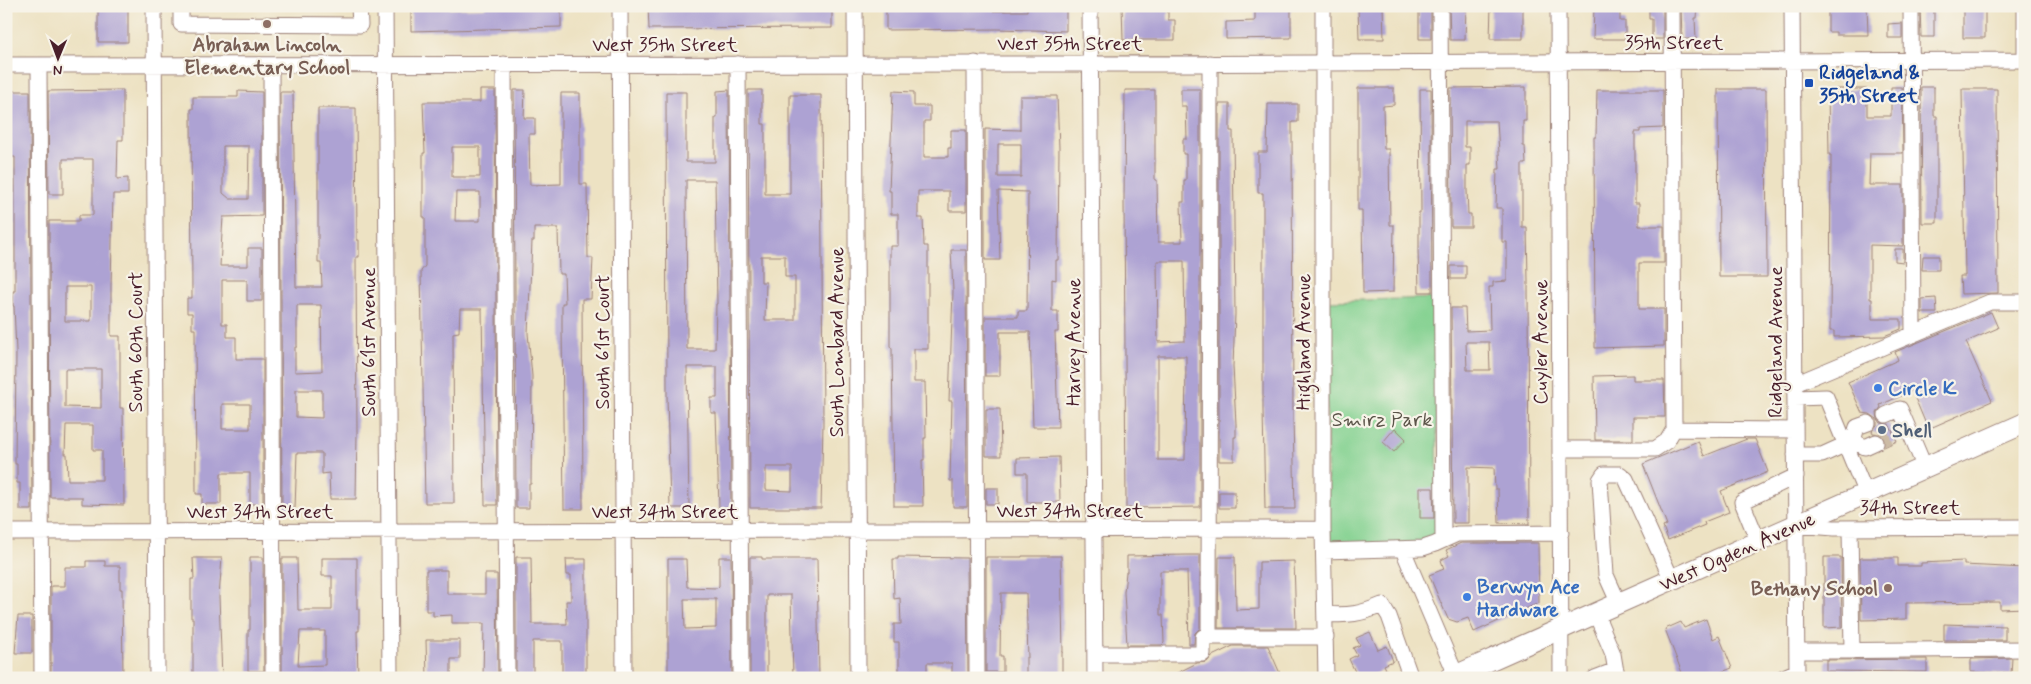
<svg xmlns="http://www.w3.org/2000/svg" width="2031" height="684" font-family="Mynerve,sans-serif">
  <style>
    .green { fill: #83d190; stroke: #66785e }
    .building { fill: #ada2d3; fill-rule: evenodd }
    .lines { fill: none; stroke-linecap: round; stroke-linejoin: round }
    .minor-tunnel { stroke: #ccbba5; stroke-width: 15; stroke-dasharray: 15 8; stroke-linecap: butt }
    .minor-casing { stroke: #9c8077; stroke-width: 17 }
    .major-casing { stroke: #9c8077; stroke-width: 22 }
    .minor { stroke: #fff; stroke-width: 15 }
    .major { stroke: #fff; stroke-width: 20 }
    .education-dot { fill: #8d6e63; stroke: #f7f3e8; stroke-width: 2 }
    .transit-dot { fill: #1a4fb4; stroke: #f7f3e8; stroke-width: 2 }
    .shop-dot { fill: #3f7fe0; stroke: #f7f3e8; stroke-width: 2 }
    .service-dot { fill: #5c6f8a; stroke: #f7f3e8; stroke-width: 2 }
    .labels { text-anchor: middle; stroke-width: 4.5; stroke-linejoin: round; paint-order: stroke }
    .street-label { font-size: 20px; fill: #4a1f2b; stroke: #f7f3e8 }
    .education-label { font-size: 20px; font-weight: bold; fill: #785e54; stroke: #f7f3e8 }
    .transit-label { font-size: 20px; font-weight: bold; fill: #164399; stroke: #f7f3e8; text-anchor: start }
    .shop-label { font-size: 20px; font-weight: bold; fill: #366cbe; stroke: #f7f3e8; text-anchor: start }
    .park-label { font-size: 20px; fill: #5b5449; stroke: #f7f3e8 }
    .service-label { font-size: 20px; font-weight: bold; fill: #4e5e75; stroke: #f7f3e8; text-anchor: start }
  </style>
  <rect width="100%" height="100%" fill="#f7f3e8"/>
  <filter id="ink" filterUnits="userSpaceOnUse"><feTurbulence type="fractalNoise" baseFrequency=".02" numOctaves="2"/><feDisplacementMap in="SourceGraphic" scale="10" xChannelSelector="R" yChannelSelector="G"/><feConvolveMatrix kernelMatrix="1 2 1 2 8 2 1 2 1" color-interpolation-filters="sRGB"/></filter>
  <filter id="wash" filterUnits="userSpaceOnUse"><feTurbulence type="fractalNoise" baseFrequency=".0096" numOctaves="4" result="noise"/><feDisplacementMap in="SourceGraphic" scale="20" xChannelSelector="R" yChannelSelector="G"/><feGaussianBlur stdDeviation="1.12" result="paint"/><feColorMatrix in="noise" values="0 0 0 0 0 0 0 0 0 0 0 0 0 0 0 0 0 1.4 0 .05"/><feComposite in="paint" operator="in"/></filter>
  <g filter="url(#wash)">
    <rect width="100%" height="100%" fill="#ede2c3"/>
    <path class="green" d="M1436 298 1438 537 1412 545 1328 546 1326 301Z"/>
    <g id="blocks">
      <path class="building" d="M98 6H128V42H98Z
        M411 6H450V9L485 8V6H561V27L411 31Z
        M648 6H832V28L649 29Z
        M886 6H993V11H1027V6H1066V31L997 29 886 30Z
        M1122 6H1168V20H1175V40H1123Z
        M1255 6H1291V38L1226 39V22L1255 21Z
        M1358 6H1383L1384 39H1359Z
        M1419 6H1431V39H1419Z
        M1449 6H1466L1465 40H1450Z
        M1491 6H1523V39H1490Z
        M1594 6H1620V21H1625V39H1593Z
        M1649 6H1663V39H1652V19H1649Z
        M1681 6H1698L1697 18H1695L1696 39H1682Z
        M1828 6H1867L1868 35H1836V32H1828Z
        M1920 6H1934V37H1921Z
        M1963 6H1985V38H1963Z
        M1902 23V38H1888V24Z
        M1526 87V121H1523V146H1525L1526 164H1522V227H1527L1528 281 1529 524 1499 523 1498 489H1495L1494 468 1468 467V523H1453L1451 308H1465L1466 331 1490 330 1489 287H1493V282L1507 281V242H1502V208H1496L1497 169H1500L1497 121H1465V147H1470V165H1467V190L1468 214H1471V227H1451L1450 88ZM1466 342H1489L1490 370H1467Z
        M1891 87H1902L1903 153H1870L1869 185H1903V246L1870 245V299H1872V319H1901V329L1884 336 1834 337V331H1830L1831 155H1829L1828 89H1867V116H1891Z
        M1921 87H1934V116H1937V223H1922Z
        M1358 88H1394V105L1383 106 1384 149H1389L1390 225H1394L1393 292 1363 293 1362 210H1358Z
        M1181 89H1200V507L1126 508 1124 199 1125 90H1155V180H1157L1158 242H1182L1181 202H1184V180H1186V154H1183V139H1187L1186 106H1181ZM1157 261H1184L1185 341 1158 342ZM1158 356H1186L1185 460H1158Z
        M1420 89H1431L1432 292H1419L1418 249 1419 248V212H1421Z
        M1718 89H1766L1767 277H1719Z
        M1962 89H1997L1998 293 1961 294 1960 276H1965Z
        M123 90V140H118L117 179 128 178V194H113L111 287V336H120V408H123L124 505 82 504V497H50L49 221H79V215H93V159H63V194H49L48 91ZM65 287H91V321H65ZM65 369H101V408L65 407ZM66 425H93V450H102V480H68L67 454H65Z
        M480 90H495L497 505H485L482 309H460L459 332 453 333 454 503H425L421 271 425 266V217H423V153H425L423 102H480ZM452 147H480V177H452ZM456 192H480V221H455Z
        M514 90H525L524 118H535V134H529L530 185 561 184V93H580V184H587L588 258H593L591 299H582L583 509H564L562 327V303H565L564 274H559L558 228H534V241H532L528 333 532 376 531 484H529V508H516Z
        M729 90 731 508H719L716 413H711V398H717V367H687L689 508H670L667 396 666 92H686V162H715V118H717V91ZM686 180H715L717 304H716L715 349H687Z
        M748 90H762V124H765V194H790V95H821L823 424 821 508H750ZM761 256H785V277H795V320H765L766 282H761ZM766 467H792V491L766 490Z
        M1597 90H1663V128L1640 129V132H1635V203H1639V226H1664V263H1639V309H1664V346L1595 348 1594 137H1596Z
        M6 91H30L32 510H20V483H17V464H15L16 351 14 306H13V291H15V157H6Z
        M238 91 262 92V216L223 217 220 266H248V248H262V301H247V280H222V324H227V337H236V359H263V504H250V473H221V504H202V494H196L195 329H192V313H187V298H192L191 109H193V97H238ZM223 146H249L248 199H230L223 193ZM222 404H250V429H222Z
        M893 91 914 92V106H930V121H924V157H948V148H951V130H966V211H949V191H918V218H923L924 246H928V349H914V382H925L926 438H924V460H922L923 506H894L892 349 890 346V246H898V214H891V191H889Z
        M280 92H293L296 287H322L321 263H318V108H356L357 240H359V257H356L357 432 356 499H330L329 473 322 474V453H297L295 508H282ZM297 305H321L322 371 295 372V347H297ZM296 390H322V418L296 417Z
        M1020 96H1057L1059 148 1058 260H1056V280L1052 279V311H1058V332H1055L1058 427H1033L1030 332H1000V376H985V317H1018V311H1027L1028 192 998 191 1000 260H985V129L1020 130ZM998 144H1021V177H998Z
        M1219 104H1230V131H1233L1235 314 1233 366 1236 424V437H1234V461H1219Z
        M1268 104H1298V122H1292L1293 418 1295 509H1265L1263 411V193H1258V152H1267Z
        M1895 249H1903V262L1895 261Z
        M951 250H966L967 507H953V481H950L952 401H949L953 291Z
        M1923 256H1939V270H1922Z
        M1451 266H1466V279H1451Z
        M1936 298 1937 313H1922V299Z
        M1991 312 1998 328 1966 342 1992 401 1928 429 1912 391 1880 405 1881 407 1877 413 1878 419 1881 423 1889 424 1897 441 1884 447V438L1881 434 1873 433 1872 431 1877 425V419L1870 414 1862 413 1848 382 1898 360 1895 352Z
        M1633 375V380H1664L1665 417H1633V440H1595L1594 376Z
        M986 409H1000L1001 456H986Z
        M1395 428 1406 439 1394 452 1383 442Z
        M1747 439H1755L1768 472 1721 491 1729 512 1704 522 1705 525 1668 540 1663 527 1667 525 1643 464 1698 441 1704 456Z
        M1059 457 1060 502H1027V473H1017V458Z
        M986 488H998V504H986Z
        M1420 488H1433L1434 518H1420Z
        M1219 492H1235V508H1219Z
        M1461 543H1538L1539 603 1474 632 1468 618 1457 622 1448 619 1429 575 1444 569 1441 560 1449 556 1446 550Z
        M1187 555H1200V628L1195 633 1194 644H1189L1187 571H1160V615H1163L1164 643 1162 645H1127L1124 592 1126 572H1127V556Z
        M1022 556H1061L1063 652H1062V677L1026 678V658H1028L1026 593H1001L1000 656H1003V672H986V557H1022Z
        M250 557H263L264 671H248V630H250Z
        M516 557H531L532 624H567L566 601H571V575H567L566 559H586V678H562V641H533V678H516Z
        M719 557H731L732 678H668V559H686L687 587 717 588 719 586ZM684 599H716V628L685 629Z
        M750 557H762V559H817L819 678H793L791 595H767V678H750Z
        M898 557 967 558 968 678H952V663H927V678H899V642H894V624H901L900 598 894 599 893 559H898Z
        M1219 557H1235L1236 610 1259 609V562L1294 561 1296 628H1218Z
        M1824 557H1841L1842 627 1824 628Z
        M193 558H222L219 597 222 678H193V618H191V579H194Z
        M282 558H297L298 610H332V576H322V558H357V609H359V631H357L358 678H282ZM300 631H325V665L298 666Z
        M1860 558H1898V566H1921V563L1964 561V565L2025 568V608L2000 609V602L1906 603V619L1861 620Z
        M86 561H105V566H120V589H122L123 678H51V586H65V567H86Z
        M426 570H447V594H485V574H497L498 678H483L484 623H452V615L433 616V611H426Z
        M18 616H32V653H15Z
        M1706 619 1713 639 1719 636 1732 668 1706 678H1684L1665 629 1681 622 1684 628Z
        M1944 624 2005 626V640H1944Z
        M1370 632 1378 650 1387 646 1393 661 1384 665 1386 669 1367 678H1358L1349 659 1357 655 1353 648 1360 645 1356 638Z
        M426 640H460V659H451V678H427Z
        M1233 646H1268L1282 678H1167L1197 663 1207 662 1212 656Z
        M2012 658 2011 674 1971 672V659Z
        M1927 659V672L1826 671V660Z"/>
    </g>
  </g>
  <g filter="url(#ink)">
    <use href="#blocks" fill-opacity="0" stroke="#9c8077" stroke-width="1"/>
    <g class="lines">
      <path class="minor-tunnel" d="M1876 442 1895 434"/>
      <defs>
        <path id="minor" d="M154 6 157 678
          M181 6V24L360 25 359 6
          M385 6 390 678
          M620 6 624 678
          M855 6 858 678
          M1090 6 1095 678
          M1323 6V529L1326 678
          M1440 6 1443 539
          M1558 6 1561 678
          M1672 6 1674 429
          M1792 6 1797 678
          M1911 6 1913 335
          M2025 6V54
          M975 63 977 678
          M504 64 507 678
          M738 64 741 678
          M6 65 1070 64 2025 60
          M39 65 42 678
          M271 65 273 678
          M1795 384 1990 302H2025
          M1795 398 1826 397 1866 494
          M1886 415 1900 409 1925 468
          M1868 423 1857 427 1853 441 1865 447 1876 442
          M1560 449H1655L1667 441 1674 429 1795 430
          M1795 455H1822L1853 441
          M1797 525 1834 528 2025 527
          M1850 528 1852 651
          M6 532 1323 529
          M1758 541 1742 502 1796 476
          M1403 550 1456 675
          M1324 551 1423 548 1435 544 1457 534 1561 533
          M1619 604 1606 575 1600 480 1604 474H1620L1626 479 1672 580
          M1325 614C1348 616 1361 614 1382 605L1389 616 1411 678
          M1596 614 1613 654 1617 678
          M1209 638 1210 63
          M1797 651 2025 649
          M1095 654H1203V637H1326
          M1595 678 1616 670
          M1782 678 1797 671"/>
        <path id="major" d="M1450 678 2025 423"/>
      </defs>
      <use href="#minor" class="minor-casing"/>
      <use href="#major" class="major-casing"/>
      <use href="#minor" class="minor"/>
      <use href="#major" class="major"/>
    </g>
  </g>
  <g class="education-dot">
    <circle cx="267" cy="24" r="5"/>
    <circle cx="1888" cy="588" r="5"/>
  </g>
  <rect class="transit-dot" x="1804" y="78" width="10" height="10" rx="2.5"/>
  <g class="shop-dot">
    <circle cx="1878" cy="388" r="5"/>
    <circle cx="1467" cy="597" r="5"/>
  </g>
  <circle class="service-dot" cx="1882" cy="430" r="5"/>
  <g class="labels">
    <g class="street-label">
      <text x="1674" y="49">35th Street</text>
      <text x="1070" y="50">West 35th Street</text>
      <text x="665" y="51">West 35th Street</text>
      <text transform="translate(135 342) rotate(-90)" y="7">South 60th Court</text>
      <text transform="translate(368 342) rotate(-90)" y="7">South 61st Avenue</text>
      <text transform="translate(602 342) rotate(-90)" y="7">South 61st Court</text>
      <text transform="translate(836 342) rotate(-90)" y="7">South Lombard Avenue</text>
      <text transform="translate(1073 342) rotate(-90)" y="7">Harvey Avenue</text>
      <text transform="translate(1303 342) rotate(-90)" y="7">Highland Avenue</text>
      <text transform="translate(1540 342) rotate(-90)" y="7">Cuyler Avenue</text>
      <text transform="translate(1775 342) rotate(-90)" y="7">Ridgeland Avenue</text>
      <text x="1910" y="514">34th Street</text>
      <text x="1070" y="517">West 34th Street</text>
      <text x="260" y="518">West 34th Street</text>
      <text x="665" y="518">West 34th Street</text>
      <text transform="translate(1737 551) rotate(-24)" y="7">West Ogden Avenue</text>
    </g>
    <g class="education-label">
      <text x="267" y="51">Abraham Lincoln<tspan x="267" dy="23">Elementary School</tspan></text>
      <text x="1878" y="595" text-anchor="end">Bethany School</text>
    </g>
    <g class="transit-label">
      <text x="1819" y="79">Ridgeland &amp;<tspan x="1819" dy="23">35th Street</tspan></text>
    </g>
    <g class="shop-label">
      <text x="1888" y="395">Circle K</text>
      <text x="1477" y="593">Berwyn Ace<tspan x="1477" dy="23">Hardware</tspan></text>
    </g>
    <g class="park-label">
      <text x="1382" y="426">Smirz Park</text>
    </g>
    <g class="service-label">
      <text x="1892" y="437">Shell</text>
    </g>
  </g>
  <rect width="2031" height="684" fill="none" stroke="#f7f3e8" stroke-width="25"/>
  <g transform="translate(58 58) rotate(181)" stroke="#f7f3e8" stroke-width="4" paint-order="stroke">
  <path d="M0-4L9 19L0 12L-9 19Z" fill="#4a1f2b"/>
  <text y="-8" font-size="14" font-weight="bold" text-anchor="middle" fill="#4a1f2b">N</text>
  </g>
</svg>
